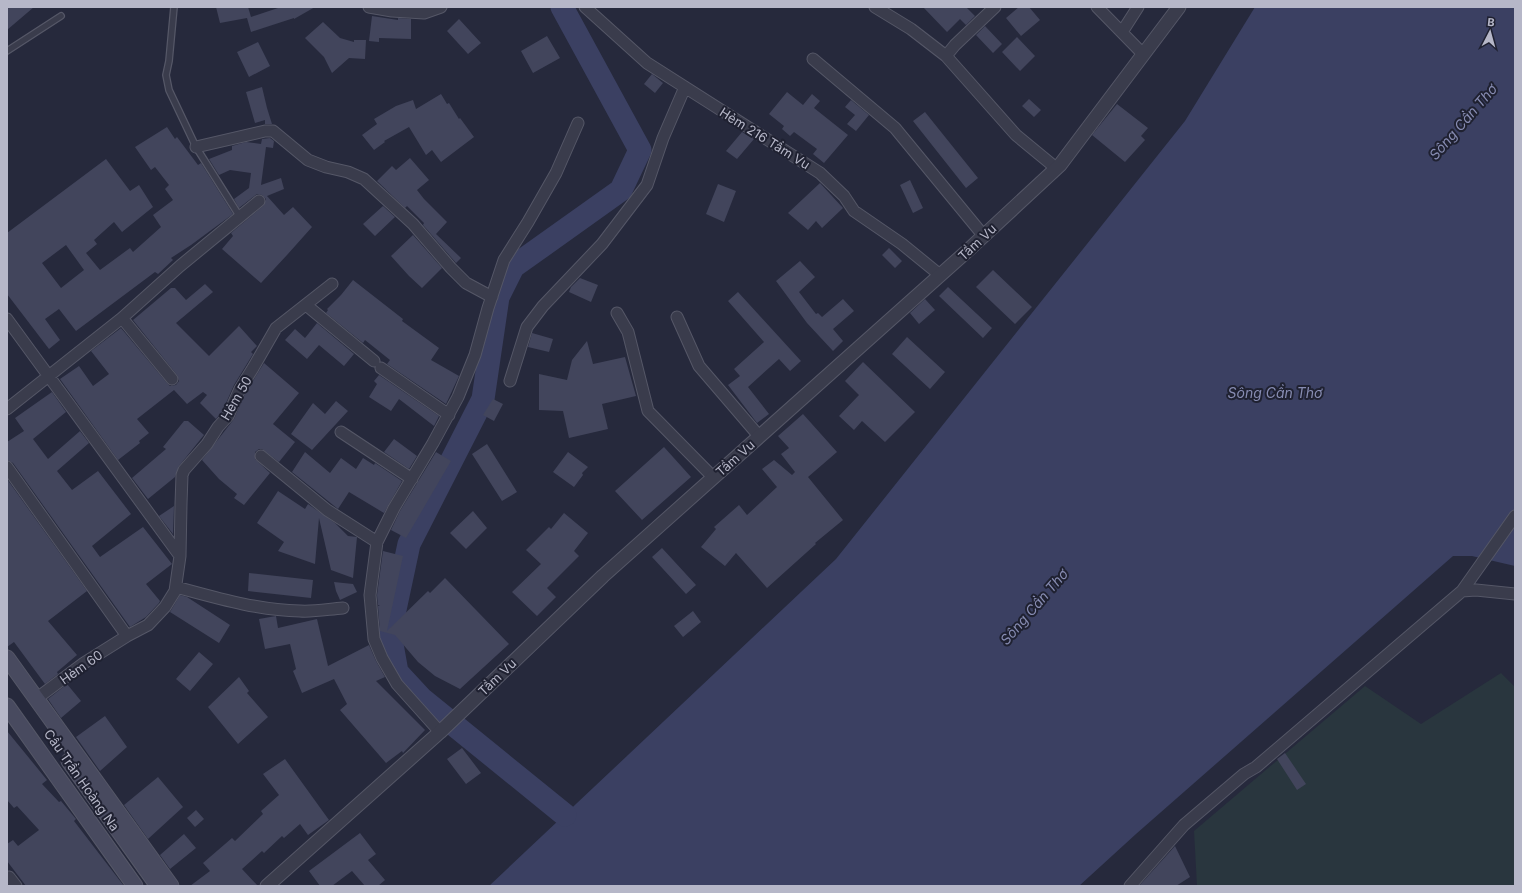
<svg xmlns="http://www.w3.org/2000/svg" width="1522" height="893" font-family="Inter,sans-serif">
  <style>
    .green { fill: #29363e }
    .water { fill: #3b4062 }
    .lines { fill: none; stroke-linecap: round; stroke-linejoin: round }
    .river { stroke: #3b4062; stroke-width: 23 }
    .building { fill: #42455c; fill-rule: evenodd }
    .service-casing { stroke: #555767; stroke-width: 8 }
    .minor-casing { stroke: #555767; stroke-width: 13 }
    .tertiary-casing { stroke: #555767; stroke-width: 15 }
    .secondary-casing { stroke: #555767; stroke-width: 17 }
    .service { stroke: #3a3c4c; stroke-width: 5.5 }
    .minor { stroke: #3a3c4c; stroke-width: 11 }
    .tertiary { stroke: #3a3c4c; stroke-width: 13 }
    .secondary { stroke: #484a5f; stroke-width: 15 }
    .labels { text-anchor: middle; stroke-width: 4; stroke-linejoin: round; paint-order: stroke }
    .street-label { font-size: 13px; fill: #b6b7c8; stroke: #1f2131 }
    .water-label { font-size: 14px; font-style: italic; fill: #878cb2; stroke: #1f2131 }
  </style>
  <rect width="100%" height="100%" fill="#26293c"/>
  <path class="green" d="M1501 673 1515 687V886H1197L1194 831 1365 686 1421 724Z"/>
  <path class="water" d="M1255 7H1515V566L1472 556H1453L1136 834 1079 886H489L836 559 1185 121Z"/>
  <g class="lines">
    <path class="river" d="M562 7 640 150 621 190 513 267 498 297 483 399 409 544 390 633 397 672 422 699 565 815"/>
  </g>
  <path class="building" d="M7 7H34L7 30Z
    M216 7H248L251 17 281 7H315L294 19V18L251 32 247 18 220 23Z
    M923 7H966L975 16 966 25 960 19 947 32Z
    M1019 7H1029L1040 20 1021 36 1006 18Z
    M372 16 398 20V18L411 19V39L379 38V42L369 41Z
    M459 19 481 43 468 54 447 31Z
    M323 22 340 38 354 42V40H366L365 59 349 58 332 73 324 57 305 38Z
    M985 26 1002 44 993 53 976 35Z
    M547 36 560 58 533 73 521 51Z
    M1017 37 1035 56 1020 71 1002 52Z
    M258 42 270 66 249 77 237 52Z
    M652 74 663 83 655 93 644 84Z
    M262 87 267 108 272 124H265V120L255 123 246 92Z
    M787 92 803 105 812 94 820 101 814 108 848 135 824 163 813 154 817 149 794 132 790 136 782 129 784 126 769 114Z
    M441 94 447 104 449 103 459 119 460 118 474 137 441 162 432 150 426 155 409 127 384 141 385 142 374 150 362 135 377 124 374 119 396 106 413 100 416 109Z
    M1029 99 1041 110 1034 117 1022 106Z
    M851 100 869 115 856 131 847 124 855 115 845 107Z
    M1117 104 1148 128 1141 136 1145 140 1125 162 1092 135Z
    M925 112 978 178 966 188 913 121Z
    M167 127 175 139 177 137 198 165 201 163 233 214 191 245 171 258 173 260 158 274 155 272 76 331 59 309 45 319 60 340 49 349 7 294V233L106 159 130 191 139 185 153 207 122 232 114 222 94 240 97 244 86 253 100 270 130 248 133 252 161 227 153 215 173 200 165 189 169 185 155 167 151 170 135 147ZM66 245 84 270 61 288 42 263Z
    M742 132 754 139 737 159 726 151Z
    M270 138 274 141 273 148 266 147 261 185 281 178 284 189 267 196 284 215 293 207 312 227 287 255 261 283 222 249 233 236 231 233 263 206 266 199 262 195 257 194 239 208 234 199 249 188 251 173 230 170 219 175 209 159 232 150V146L246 142 261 144 262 139Z
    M410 158 429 180 417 190 424 199 447 222 436 234 461 258 456 263 423 225 424 223 407 206 405 208 377 181 392 166 396 170Z
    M910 180 923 208 913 213 900 185Z
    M820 183 843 208 822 228 816 221 808 230 788 213Z
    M718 184 736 191 724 222 706 214Z
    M383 206 395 217 375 236 363 224Z
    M413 235 442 268 422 288 409 276 391 256Z
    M889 248 902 261 895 268 882 255Z
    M800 261 815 277 799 292 816 314 818 313 822 317 843 299 854 311 833 329 843 341 833 351 807 323 776 281Z
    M993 270 1032 307 1015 324 976 287Z
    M580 278 598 285 591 302 569 292 571 287Z
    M353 280 403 319 402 321 439 348 431 360 459 376 446 404 387 364 390 360 365 340 363 343 326 313 328 310 327 309 341 295Z
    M205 284 213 292 176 323 209 356 239 326 257 346 251 352 253 354 234 385 222 412 216 419 200 403 207 395 203 392 187 404 174 390 137 419 149 433 139 441 140 443 118 460 60 379 79 366 93 386 109 374 91 351 121 328 167 383 170 386 176 385 179 381 177 375 133 320 171 288H175L186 300Z
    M948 287 992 328 983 338 939 296Z
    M738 292 801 361 790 371 779 359 748 387 769 414 757 423 728 385 740 376 734 369 764 342 728 301Z
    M925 299 935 310 919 324 910 313Z
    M317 323 354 354 344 366 319 345 307 359 285 340 295 329 305 338Z
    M532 333 553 339 549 352 528 347Z
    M907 337 945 372 930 389 892 354Z
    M587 341 593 364 625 357 636 396 602 404 608 429 569 438 563 411 539 410V374L567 380 572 360Z
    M863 362 915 412 885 442 862 421 854 430 839 416 859 395 845 381Z
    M264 363 299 393 273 424 295 442 279 462 262 449H259L255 452V459L270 473 244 505 234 498 237 494 219 479 202 460 234 419 246 392Z
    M379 375 439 416 434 426 399 399 391 411 369 397 377 384 374 381Z
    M52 392 66 412 33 439 48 459 80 431 89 443 57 471 72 490 98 471 131 514 92 546 100 557 143 527 172 564 146 584 160 601 159 603 146 617 130 627 13 463 7 460V442L24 431 15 418Z
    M493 399 503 404 494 421 483 415Z
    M336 401 348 411 312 450 291 434 313 403 325 414Z
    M803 414 837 452 808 477 843 520 815 543 816 544 767 588 736 553 725 566 701 547 716 529 714 527 739 505 747 515 777 487 762 469 774 460 792 475 795 472 781 454 789 448 778 436Z
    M184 421H188L204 435 179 466 175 477 148 499 132 478 166 449 163 447Z
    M394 439 417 456 409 469 384 452Z
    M487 444 517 492 502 501 472 454Z
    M664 447 691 477 642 520 615 491Z
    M305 452 330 473 341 458 356 469 363 458 374 465 375 463 402 481 384 513 349 492 338 509 292 472Z
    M436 452 451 461 406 538 391 530 400 511Z
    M568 452 588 467 582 473 583 475 574 487 553 472Z
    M7 479 87 591 48 621 77 655 57 672 58 674 45 684 14 642 7 647Z
    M278 491 305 509 308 504 335 523 348 536 357 537 353 578 331 570 319 518 315 564 278 551 284 542 257 523Z
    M174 506 173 534 159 516Z
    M473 511 487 528 466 549 450 533Z
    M564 513 588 533 574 551 579 556 547 588 556 597 537 616 512 592 541 564 526 550 549 527 551 529Z
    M662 548 696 585 686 594 652 557Z
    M383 551 403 556 387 631 428 591 430 593 445 578 509 644 460 689 435 676 418 662 395 635 380 631 378 606 380 605H378L377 595Z
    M249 573 313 580 311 598 248 591Z
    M334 582 353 584 357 592 340 600 336 591Z
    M180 595 187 597 230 625 219 643 170 612Z
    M693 611 701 622 683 637 674 626Z
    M276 616 278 628 317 619 328 666 369 645 376 661 385 677 376 681 425 730 403 753 402 751 386 763 340 710 347 704 334 679 302 693 293 671 296 669 290 644 265 649 259 619Z
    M199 652 213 664 190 691 176 679Z
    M239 677 249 691 247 693 268 717 238 744 208 707Z
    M67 684 81 701 61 718 48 699Z
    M105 716 127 747 100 771 76 737Z
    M7 731 47 780 42 784 59 802 61 801 76 819 74 821 124 886H26L7 861V844L13 840 18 846 39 830 17 806 14 808 7 800Z
    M462 748 481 773 466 784 447 759Z
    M1285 753 1306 784 1297 790 1277 759Z
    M285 759 329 820 308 835 300 824 284 838 282 836 264 853 262 851 242 869 258 886H190L210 871 203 863 232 838 235 841 263 814 261 811 279 795 263 774Z
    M158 777 183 807 148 839 124 805Z
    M196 810 204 819 195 827 187 818Z
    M360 833 376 854 368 860 385 880 378 886H365L352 871 332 886H320L309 871Z
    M184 834 196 848 170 869 160 855Z
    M1175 846 1190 877 1176 886H1139Z"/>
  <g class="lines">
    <defs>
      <path id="service" d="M174 7 169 61 166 75 169 90 196 147 240 217
        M7 51 61 16"/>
      <path id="minor" d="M369 7 392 11 424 13 441 7
        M585 7 647 63 820 173 844 196 854 211 902 244 940 275
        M875 7 911 29 946 56
        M995 7 955 45 946 56 1016 135 1056 168
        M1097 7 1143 54
        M1122 32 1138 7
        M813 59 895 128 983 235
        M196 147 265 131H273L308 160 326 167 348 172 364 179 413 224 451 268 466 283 492 297
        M306 305 374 361
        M617 313 628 332 648 411 713 477
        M677 317 699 366 759 436
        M122 318 172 379
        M7 319 180 556
        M381 368 449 415
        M510 381 527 327 543 306 602 244 647 185 663 138 685 87
        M7 409 122 318 180 266 259 201
        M341 432 412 479
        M261 456 327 510 377 542
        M7 467 127 636 148 625 165 607 175 591 180 556 181 504 182 475 184 470 207 444 218 427 228 416 240 389 253 368 276 328 332 284
        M176 587C217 598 257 610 300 611 314 612 329 609 343 608
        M1462 591 1515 516
        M36 699 84 663 127 636
        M440 732 397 684 382 658 374 639 370 595 377 542 394 508 433 443 458 397 475 355 488 308 504 260 528 222 556 173 578 123
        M9 877 16 886
        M1130 886 1184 825 1244 774 1256 767 1462 591 1476 590 1515 594"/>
      <path id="tertiary" d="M267 886 440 732 603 576 965 253 1060 165 1179 7"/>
      <path id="secondary" d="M7 658 171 886
        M7 706 135 886
        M69 761 158 886"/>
    </defs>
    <use href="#service" class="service-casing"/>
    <use href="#minor" class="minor-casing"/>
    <use href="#tertiary" class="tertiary-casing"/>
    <use href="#secondary" class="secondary-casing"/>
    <use href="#service" class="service"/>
    <use href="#minor" class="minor"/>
    <use href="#tertiary" class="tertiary"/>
    <use href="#secondary" class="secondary"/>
  </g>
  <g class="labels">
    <g class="street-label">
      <text transform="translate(765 138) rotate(32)" y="5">Hẻm 216 Tầm Vu</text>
      <text transform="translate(977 242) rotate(-43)" y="5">Tầm Vu</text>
      <text transform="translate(236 398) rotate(-60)" y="5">Hẻm 50</text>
      <text transform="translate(735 458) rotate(-42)" y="5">Tầm Vu</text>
      <text transform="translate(81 667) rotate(-35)" y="5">Hẻm 60</text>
      <text transform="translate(497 677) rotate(-44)" y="5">Tầm Vu</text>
      <text transform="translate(82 780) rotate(55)" y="5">Cầu Trần Hoàng Na</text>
    </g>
    <g class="water-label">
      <text transform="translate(1463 122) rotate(-49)" y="5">Sông Cần Thơ</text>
      <text x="1275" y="398">Sông Cần Thơ</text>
      <text transform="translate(1034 607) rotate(-49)" y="5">Sông Cần Thơ</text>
    </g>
  </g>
  <rect width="1522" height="893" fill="none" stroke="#b6b7c8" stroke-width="16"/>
  <g transform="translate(1490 32) rotate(6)" stroke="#1f2131" stroke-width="3" paint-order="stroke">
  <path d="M0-3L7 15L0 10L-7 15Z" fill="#b6b7c8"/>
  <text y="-6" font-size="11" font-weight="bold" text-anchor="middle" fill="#b6b7c8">B</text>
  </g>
</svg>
